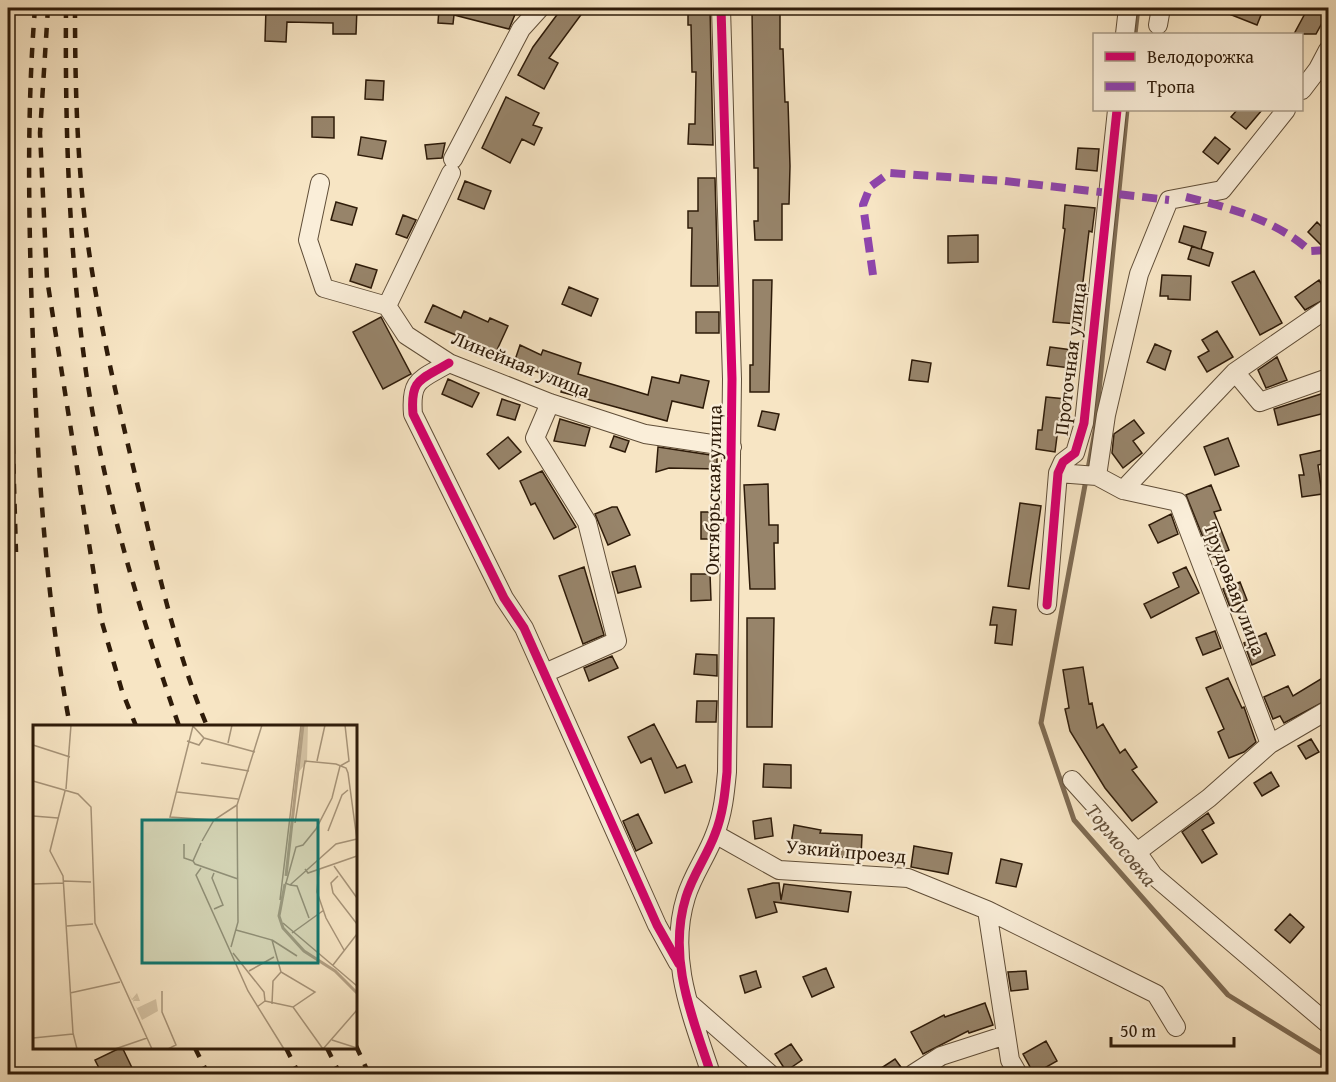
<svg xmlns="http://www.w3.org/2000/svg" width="1336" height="1082" font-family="'Gentium Book Plus',serif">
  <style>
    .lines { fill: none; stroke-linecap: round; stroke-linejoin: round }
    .stream { stroke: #7e6b53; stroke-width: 5 }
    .building { fill: #97846a; stroke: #2e1b09; stroke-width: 1.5 }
    .minor-casing { stroke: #604e38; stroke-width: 20 }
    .minor { stroke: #faeed9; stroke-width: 18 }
    .rail { stroke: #2e1b09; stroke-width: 4.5; stroke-dasharray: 10 10; stroke-linecap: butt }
    .quiet { stroke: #8e44ad; stroke-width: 8; stroke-dasharray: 15 8; stroke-linecap: butt }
    .cycleway-casing { stroke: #faeed9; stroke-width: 13 }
    .cycleway { stroke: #d6006c; stroke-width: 9 }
    .labels { text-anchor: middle; stroke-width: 4.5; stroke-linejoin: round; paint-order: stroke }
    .street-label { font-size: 20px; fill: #2e1b09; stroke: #faeed9 }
    .water-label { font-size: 21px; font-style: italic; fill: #63503a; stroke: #faeed9 }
    .inset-river { fill: none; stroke: #b3a084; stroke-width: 3 }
    .inset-road { fill: none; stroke: #a79479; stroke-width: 1.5 }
    .view { fill: #0f766e; fill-opacity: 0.15; stroke: #0f766e; stroke-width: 3 }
    .inset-edge { fill: none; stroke: #2e1b09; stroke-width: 3 }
  </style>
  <rect width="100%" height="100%" fill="#f7e5c4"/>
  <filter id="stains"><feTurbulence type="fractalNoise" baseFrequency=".00333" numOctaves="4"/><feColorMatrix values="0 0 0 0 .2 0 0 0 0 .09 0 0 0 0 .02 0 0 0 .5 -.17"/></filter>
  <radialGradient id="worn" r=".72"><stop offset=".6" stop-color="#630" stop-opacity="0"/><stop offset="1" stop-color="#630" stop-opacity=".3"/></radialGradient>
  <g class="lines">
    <path class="stream" d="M1135 34 1138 8
      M1127 110 1095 431 1041 723 1074 820 1228 995 1328 1057"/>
  </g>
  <path class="building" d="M266 8H357L356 34H333V23L287 22 286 42 265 41Z
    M439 8H499L516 12 509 29 454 15 453 24 438 23Z
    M562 8H586L549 58 558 63 544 89 518 75 533 47Z
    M688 8H710L713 145 688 144 689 124H695L696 72H692L691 25H688Z
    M752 8H780V49H783L785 102H788L790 166 789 204H782V240H755L754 221H758V168H754Z
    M1214 8H1255L1263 10 1257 25Z
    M1308 8H1329V10L1316 34H1294Z
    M366 80 384 81 383 100 365 99Z
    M506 97 539 113 533 125 542 128 534 145 522 139 510 163 482 148Z
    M1237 110H1262L1246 129 1231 117Z
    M312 117H334V138L312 137Z
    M361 137 386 141 382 159 358 155Z
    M1215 137 1230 149 1218 164 1203 152Z
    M445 143 442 158 427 159 425 145Z
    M1078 148 1099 149 1097 171 1076 169Z
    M698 178H715L718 286H691L692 228H688V211H698Z
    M465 181 491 191 484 209 458 199Z
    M336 202 357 208 352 225 331 220Z
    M1065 205 1095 208 1092 232 1089 231 1078 324 1053 322 1065 229 1063 228Z
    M403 215 416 220 407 238 396 234Z
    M1317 222 1329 234V240L1322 246 1308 232Z
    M1184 226 1206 232 1201 249 1213 253 1209 266 1188 259 1192 246 1200 249 1179 242Z
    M978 235V262L948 263V236Z
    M356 264 377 270 371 288 350 281Z
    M1254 271 1282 323 1260 335 1232 282Z
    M1162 275 1191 276 1190 300 1168 299V296H1160Z
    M753 280H772L769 392H750V365H753Z
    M1319 280 1329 297 1305 310 1295 297Z
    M569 287 598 299 591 316 562 304Z
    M433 305 461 318 464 311 488 322 490 318 508 326 496 352 425 322Z
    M696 312H719V333H696Z
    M381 317 411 374 383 389 353 332Z
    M1217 331 1233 357 1207 372 1198 357 1209 351 1202 340Z
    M1155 344 1171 351 1165 370 1147 362Z
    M520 345 541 355 543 350 581 363 578 374 648 395 652 377 679 383 681 375 709 381 703 408 672 401 667 421 561 392 564 382 514 363Z
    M1050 347 1072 350 1070 368 1047 365Z
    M1277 357 1287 380 1266 388 1258 370Z
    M912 360 931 363 928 382 909 380Z
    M448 379 479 393 472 407 442 394Z
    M1324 393 1329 412 1278 425 1274 409Z
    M1046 397 1066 399 1064 413H1060L1055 452 1036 449 1038 430H1042Z
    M502 399 520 405 515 420 497 415Z
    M762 411 779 414 775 430 758 426Z
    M560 419 590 428 585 446 554 441Z
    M1134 420 1144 433 1133 441 1142 453 1123 468 1112 453 1114 434Z
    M614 436 629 441 625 452 610 447Z
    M508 437 521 452 499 469 487 454Z
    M1228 438 1239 466 1215 475 1204 447Z
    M658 447 717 456V469L669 468 656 472Z
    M1323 450 1326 463 1318 465 1322 494 1302 497 1299 475H1304L1300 455Z
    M542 471 576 527 554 539 535 503 531 505 520 481Z
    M768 484 769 525H778V543H774L775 589H750L744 485Z
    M1211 485 1221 510 1214 512 1229 550 1211 557 1186 495Z
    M1020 503 1041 506 1029 589 1008 586Z
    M612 507H617L630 535 608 545 595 514Z
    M701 512H719V539H701Z
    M1171 514 1178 534 1158 543 1149 525Z
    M635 566 641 587 618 593 612 572Z
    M584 567 604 635 583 644 559 576Z
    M1186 567 1199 593 1151 618 1144 604 1179 587 1173 573Z
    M691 574H710L711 600 691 601Z
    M1240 582 1247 600 1230 607 1223 589Z
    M993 607 1016 610 1012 645 995 643 997 625H990Z
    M747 618H774L772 727H747Z
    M1215 631 1221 648 1203 655 1196 638Z
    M1266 633 1275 655 1252 665 1244 643Z
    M696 654 717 655V676L694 674Z
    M612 656 618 668 589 681 584 668Z
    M1083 667 1089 704 1092 703 1097 728 1103 724 1120 753 1125 749 1137 767 1132 770 1157 802 1132 821 1105 788 1070 731 1065 709 1069 708 1063 670Z
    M1329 674V699L1284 723 1280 716 1273 719 1264 697 1288 686 1293 696Z
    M1228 678 1242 708 1244 707 1256 742 1244 752 1229 758 1218 732 1224 729 1206 688Z
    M697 701H717L716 722H696Z
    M654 724 677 768 685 765 692 782 665 793 651 758 641 763 628 737Z
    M1311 739 1319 752 1306 759 1298 746Z
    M764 764 791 765V788L763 787Z
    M1271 772 1279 786 1262 796 1254 783Z
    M1208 813 1214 823 1202 830 1217 854 1202 863 1182 832Z
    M638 814 652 843 636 851 623 821Z
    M771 818 773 836 755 839 753 821Z
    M794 825 821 830 820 833 862 835 861 858 838 857V852L791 844Z
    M914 846 952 853 948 874 911 867Z
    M1001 859 1022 864 1016 887 996 883Z
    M773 883H779L781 900 784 884 851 892 848 912 774 902 777 912 756 918 748 889Z
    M1290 914 1304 927 1290 943 1275 930Z
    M826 968 834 987 812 997 803 977Z
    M756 971 761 987 745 993 740 976Z
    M1026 971 1028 989 1011 991 1008 972Z
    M985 1003 993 1025 969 1033 968 1031 923 1054 911 1032 944 1015 945 1017Z
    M1046 1041 1057 1061 1034 1074 1023 1054Z
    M791 1044 802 1060 786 1071 775 1054Z
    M122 1047 135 1074H102L95 1060Z
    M895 1059 903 1070 902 1074H872Z"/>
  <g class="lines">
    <defs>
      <path id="minor" d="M1158 25 1161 8
        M1125 34 1128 8
        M1302 90 1318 69 1328 50
        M453 159 521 29 540 8
        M451 173 387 306 406 335 449 363 550 403 645 434 732 447
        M320 183 308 240 324 288 387 306
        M449 363C421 380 410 378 413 414L504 598 524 628 657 925 678 963
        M1235 372 1260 402 1328 378
        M1058 473 1097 476 1123 490 1235 372 1328 308
        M1097 476 1106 415 1139 274 1169 200 1222 190 1286 110
        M1123 490 1178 502 1270 744
        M1047 605 1058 473 1063 462 1075 453 1084 423 1117 110
        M545 673 617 641 587 522 535 438 550 403
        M1072 780 1137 852 1153 875 1328 1024
        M715 834 779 870 908 878 987 910 1010 1060 1018 1074
        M1137 852 1209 798 1270 744 1328 710
        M987 910 1156 994 1176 1027
        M688 1002 770 1074
        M711 1074C692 1016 667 958 686 897 693 874 707 856 715 834 723 814 725 793 727 772L732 379 721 8
        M913 1074 941 1056 1006 1035"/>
    </defs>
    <use href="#minor" class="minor-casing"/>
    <use href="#minor" class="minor"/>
    <path class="rail" d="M35 8C26 119 29 231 33 343 38 472 46 600 70 726
      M48 8 40 133 47 279 101 619 122 691 136 726
      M66 8C65 132 69 256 87 379 105 498 140 613 179 726
      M75 8C75 84 77 162 87 238 99 324 119 408 139 491 158 570 176 652 207 726
      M8 284 16 552
      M356 1046 369 1074
      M195 1048 208 1074
      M286 1048 299 1074
      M327 1048 340 1074"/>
    <path class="quiet" d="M1186 197C1230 208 1276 220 1310 251L1328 250
      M873 275 863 205 870 187 889 173 1005 181 1169 200"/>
    <defs>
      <path id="cycleway" d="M449 363C421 380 410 378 413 414L504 598 524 628 657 925 679 964
        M1047 605 1058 473 1063 462 1075 453 1084 423 1117 110
        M711 1074C692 1016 667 958 686 897 693 874 707 856 715 834 723 814 725 793 727 772L732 379 721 8"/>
    </defs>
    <use href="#cycleway" class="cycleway-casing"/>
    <use href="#cycleway" class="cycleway"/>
  </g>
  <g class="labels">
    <g class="street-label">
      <text transform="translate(1070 359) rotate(-83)" y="7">Проточная улица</text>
      <text transform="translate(521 364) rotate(22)" y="7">Линейная улица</text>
      <text transform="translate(713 490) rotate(-89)" y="7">Октябрьская улица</text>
      <text transform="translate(1235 589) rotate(69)" y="7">Трудовая улица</text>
      <text transform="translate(846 851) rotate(5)" y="7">Узкий проезд</text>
    </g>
    <g class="water-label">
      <text transform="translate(1121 845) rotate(51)" y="7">Тормосовка</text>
    </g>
  </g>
  <g transform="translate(33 725)">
    <rect width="324" height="324" fill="#f7e5c4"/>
    <path d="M269 0H275L274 37 264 49ZM95 267 99 274 104 268 107 276H100L104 283 123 274 125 286 109 295 100 275 105 272 99 275Z" fill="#d5c3a4"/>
    <path class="inset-river" d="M253 151 270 0M252 159 246 191 250 203 271 226 302 246 324 268"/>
    <path class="inset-road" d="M160 1 137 92 181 95M160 1 171 13 222 27M154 16 166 20 171 13M195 18 199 0M0 20 37 32M284 36 292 0M168 38 216 46M0 56 45 69 58 82 62 198 119 324M33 64 38 0M32 66 17 126 30 151 40 308 44 324M144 67 205 74M0 91 25 93M262 98 272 36 303 39 313 43 315 48 324 115M295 106 309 70 315 65M169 116 181 95 204 80M168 118 160 136 162 139 205 154M151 119V133L160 136M301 141 324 173M168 143 163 150 215 266 251 324M272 144 275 148 324 131M286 144 284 167 293 193 311 225M305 151 298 158 300 168 324 199M31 156 58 157M252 158 257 160 303 119 324 114M253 158 263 122 270 120 283 104 299 73 307 41 316 36 312 0M0 159 31 158M257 160 264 161 276 193M247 175 268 0M181 184 190 180 179 153 181 148M250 198 324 261M34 201 60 199M203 205 239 215 248 247 282 267 260 282 232 276M259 208 291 185M239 215 264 231M198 222 205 197 204 80 229 0M200 228 231 267 232 276 224 282M300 240 324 209M216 246 241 232M129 266V287L143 320 135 324M37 268 87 257M239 279 240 256 248 247M260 282 290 324M0 313 40 309M299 315 324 323M82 324 114 313M290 324 324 285"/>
    <path class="view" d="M109 95H285V238H109Z"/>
    <rect width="324" height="324" class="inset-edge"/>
  </g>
  <rect width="1336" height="1082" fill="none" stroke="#f7e5c4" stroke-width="30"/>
  <rect x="9" y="9" width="1318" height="1064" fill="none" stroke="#2e1b09" stroke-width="3"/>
  <rect x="15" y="15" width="1306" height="1052" fill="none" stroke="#2e1b09" stroke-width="1.5"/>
  <rect x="1093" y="33" width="210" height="78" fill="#faeed9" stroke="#a89a86" stroke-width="1.5"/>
  <rect x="1105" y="52" width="30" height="9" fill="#d6006c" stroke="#a89a86" stroke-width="1.5"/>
  <text x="1147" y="63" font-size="18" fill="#2e1b09">Велодорожка</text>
  <rect x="1105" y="82" width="30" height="9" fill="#8e44ad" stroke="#a89a86" stroke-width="1.5"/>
  <text x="1147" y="93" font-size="18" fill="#2e1b09">Тропа</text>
  <path d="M1111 1037v9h123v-9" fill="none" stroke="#2e1b09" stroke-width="3"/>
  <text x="1120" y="1037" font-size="18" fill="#2e1b09" stroke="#faeed9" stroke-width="4.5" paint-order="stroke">50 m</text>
  <rect width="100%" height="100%" filter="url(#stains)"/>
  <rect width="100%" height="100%" fill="url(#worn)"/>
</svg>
